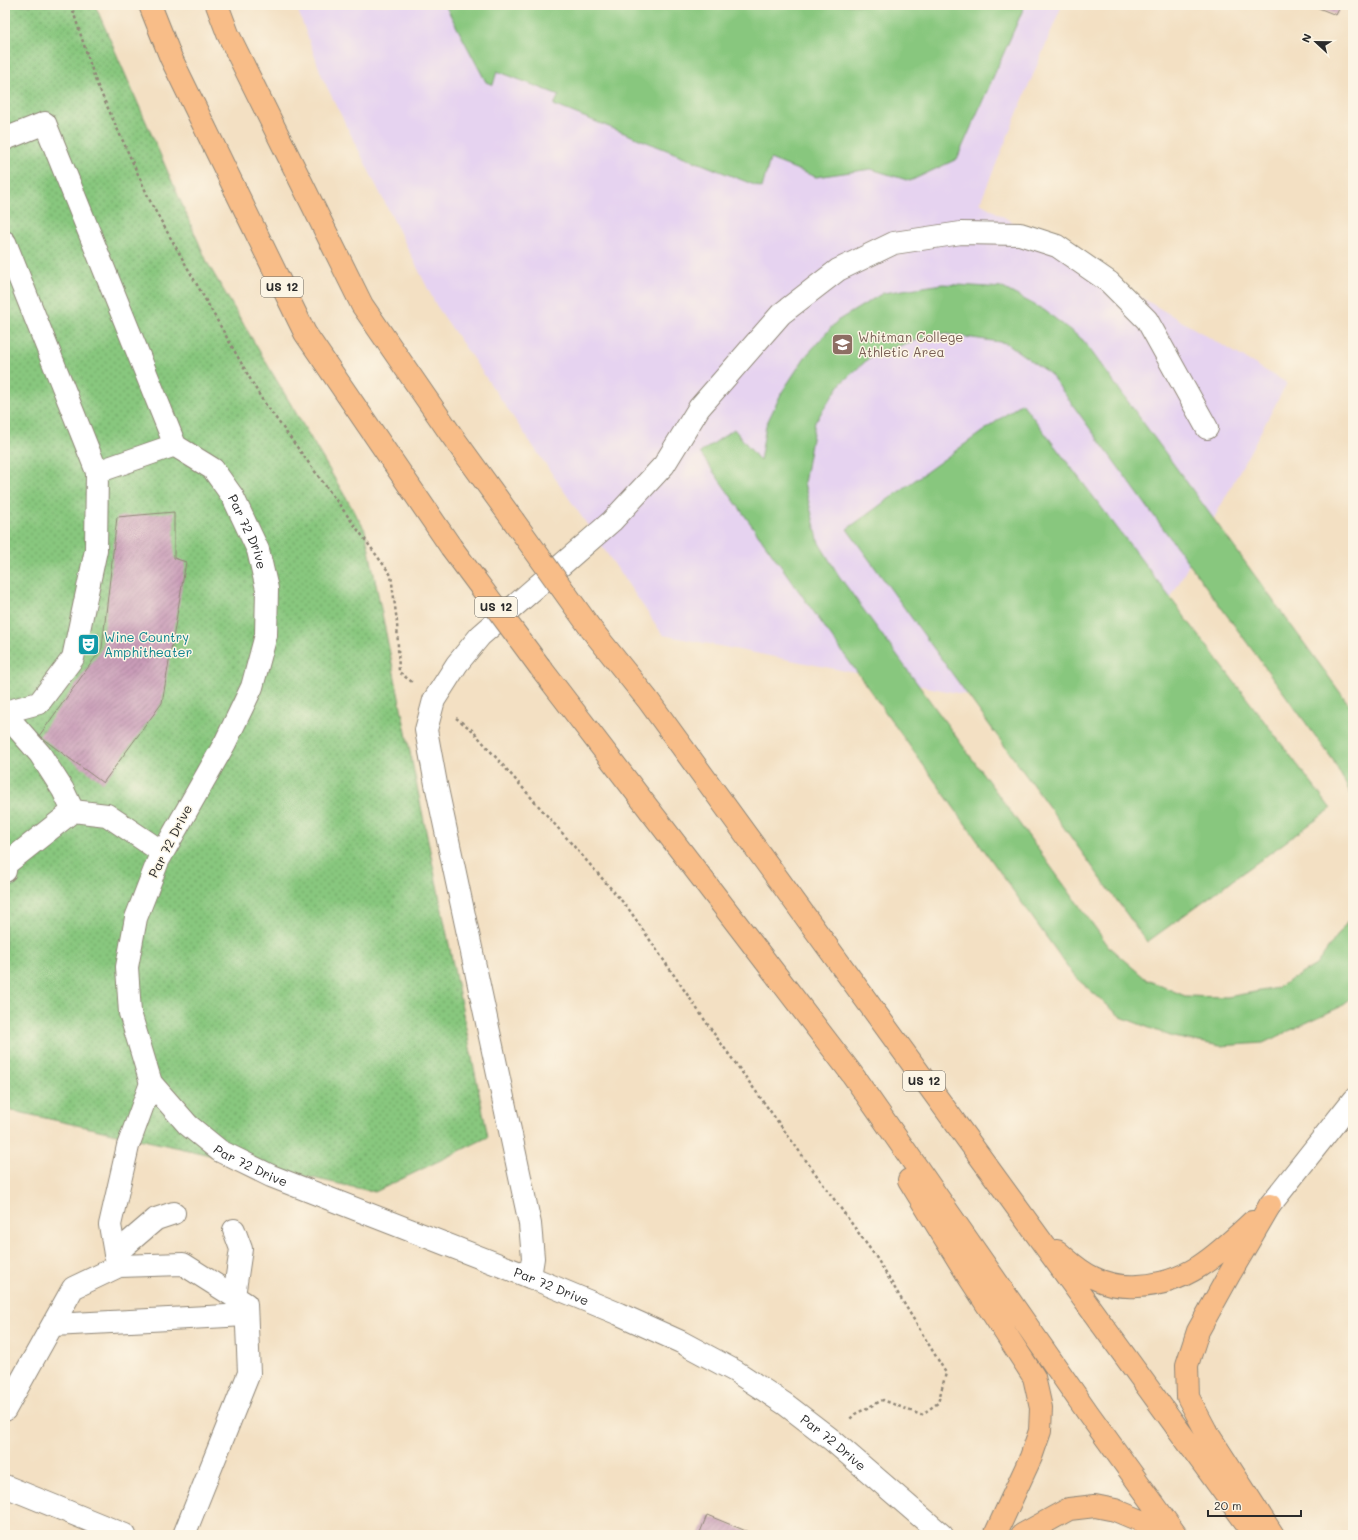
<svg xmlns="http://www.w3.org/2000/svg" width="1358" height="1540" font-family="Mali,sans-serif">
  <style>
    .built { fill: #e6d3f0 }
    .grass { fill: url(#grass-dots); stroke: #5a7954 }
    .garden { fill: #88c77e; stroke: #5a7954 }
    .building { fill: url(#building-hatch) }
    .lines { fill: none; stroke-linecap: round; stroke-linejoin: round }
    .minor-casing { stroke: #8f8677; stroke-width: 24 }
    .highway-casing { stroke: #8f8677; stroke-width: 24 }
    .path { stroke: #8f8677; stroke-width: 2.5; stroke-dasharray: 3 3; stroke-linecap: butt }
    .minor { stroke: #fff; stroke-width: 22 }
    .highway { stroke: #f8bd88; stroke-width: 22 }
    .highway-bridge-casing { stroke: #8f8677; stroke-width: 24; stroke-linecap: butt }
    .highway-bridge { stroke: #f8bd88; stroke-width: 22 }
    .labels { text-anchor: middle; stroke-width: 3; stroke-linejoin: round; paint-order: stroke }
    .shield { fill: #fcf5e5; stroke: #6a6863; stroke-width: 1 }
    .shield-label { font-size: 12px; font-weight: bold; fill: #2b2b2b }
    .education-label { font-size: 13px; fill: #785e54; stroke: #fcf5e5; text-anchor: start }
    .street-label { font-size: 13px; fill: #2b2b2b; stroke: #fcf5e5 }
    .culture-label { font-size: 13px; fill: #0d838f; stroke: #fcf5e5; text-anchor: start }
  </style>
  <defs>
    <pattern id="grass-dots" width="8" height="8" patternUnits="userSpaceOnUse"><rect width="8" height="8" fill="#88c77e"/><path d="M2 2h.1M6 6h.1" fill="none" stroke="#6fa267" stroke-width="1.8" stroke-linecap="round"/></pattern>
    <pattern id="building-hatch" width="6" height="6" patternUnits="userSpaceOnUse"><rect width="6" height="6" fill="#c99cb8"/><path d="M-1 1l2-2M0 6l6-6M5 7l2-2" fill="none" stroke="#a37f96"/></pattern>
  </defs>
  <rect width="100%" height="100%" fill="#fcf5e5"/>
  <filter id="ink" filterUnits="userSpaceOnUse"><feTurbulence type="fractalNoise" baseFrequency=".025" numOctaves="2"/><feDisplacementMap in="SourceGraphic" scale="8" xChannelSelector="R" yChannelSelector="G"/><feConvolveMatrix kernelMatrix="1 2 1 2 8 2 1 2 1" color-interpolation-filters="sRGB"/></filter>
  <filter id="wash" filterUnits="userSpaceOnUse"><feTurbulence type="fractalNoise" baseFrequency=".012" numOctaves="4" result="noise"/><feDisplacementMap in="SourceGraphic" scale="16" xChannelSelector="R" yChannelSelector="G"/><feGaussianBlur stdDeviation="0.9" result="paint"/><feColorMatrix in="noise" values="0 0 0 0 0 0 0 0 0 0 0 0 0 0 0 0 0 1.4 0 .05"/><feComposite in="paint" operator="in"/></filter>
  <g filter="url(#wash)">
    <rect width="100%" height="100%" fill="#f3e0c3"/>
    <path class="built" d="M296 5H1062L980 203 1287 383 1104 722 663 635 436 305 323 79Z"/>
    <path class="grass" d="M5 5H95L208 264 365 530 488 1137 375 1192 5 1109Z"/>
    <path class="garden" d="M445 5H1025L957 159 910 181 871 169 816 177 770 159 762 188 554 105 559 95 497 71 493 85 486 82Z
      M943 284 1003 288 1044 310 1083 340 1353 710V798L1333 760 1050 374 1006 343 939 333 874 354 841 383 815 422 804 483 819 543 839 576 1110 948 1147 980 1185 996 1227 997 1277 988 1316 965 1351 917 1353 911V997L1340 1007 1263 1043 1220 1046 1173 1037 1121 1017 1075 977 700 453 734 429 760 461 766 425 782 392 805 357 837 321 883 293Z
      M1022 403 1331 809 1147 942 847 529Z"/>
    <g id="blocks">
      <path class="building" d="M1311 5H1341L1336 15Z
        M174 512V558L186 562 162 703 103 783 39 736 102 648 117 517Z
        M707 1515 756 1535H699Z"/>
    </g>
  </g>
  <g filter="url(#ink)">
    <use href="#blocks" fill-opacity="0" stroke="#8f8677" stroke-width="1"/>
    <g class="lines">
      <defs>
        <g id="minor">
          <path d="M5 139 45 123 175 445 97 472"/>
          <path d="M5 242 97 472 96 550 73 658 39 703 5 712"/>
          <path id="s1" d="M174 445 213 469 233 497 258 550 267 589 266 635 252 687 225 743 158 861 136 918 127 967 130 1013 151 1083 188 1125 220 1151 271 1176 530 1277 619 1314 681 1342 735 1371 785 1404 832 1440 942 1535"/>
          <path d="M5 714 40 754 63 790 73 811"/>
          <path d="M5 871 6 864 73 811 107 815 162 852"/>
          <path d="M1270 1205 1353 1100"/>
          <path d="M115 1254 110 1225 128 1146 151 1083"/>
          <path d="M119 1265 115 1254 156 1219 174 1213"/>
          <path d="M530 1277 533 1258 530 1224 436 784 426 730 434 700 457 664 480 636 612 521 664 465 699 408 781 314 838 270 894 243 961 233 1020 234 1057 246 1109 282 1147 320 1207 428"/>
          <path d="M234 1296 241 1249 234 1230"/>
          <path d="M53 1325 246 1315"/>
          <path d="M5 1410 73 1288 119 1266 183 1264 246 1304 249 1373 184 1535"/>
          <path d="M5 1486 125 1535"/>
        </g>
        <path id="highway" d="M150 5 171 58 305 333 451 547
          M217 5 228 34 362 305 450 433 513 520
          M591 629 648 700 1255 1535
          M540 667 852 1074 1088 1413 1176 1535
          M909 1180 967 1274 1034 1377 1041 1408 1040 1431 1031 1457 995 1535
          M1270 1205 1229 1275 1198 1331 1187 1365 1188 1397 1206 1431 1273 1535
          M1057 1251C1069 1261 1080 1272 1094 1278 1108 1285 1123 1287 1138 1286 1188 1284 1218 1254 1252 1222
          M1022 1535 1069 1509 1095 1506 1115 1510 1151 1525 1163 1535"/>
      </defs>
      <use href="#minor" class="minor-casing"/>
      <use href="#highway" class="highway-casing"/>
      <path class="path" d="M71 5 96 82 152 205 261 398 391 575 397 622 399 672 412 682
        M456 718 472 730 628 908 715 1035 876 1257 946 1373 938 1403 921 1415 883 1400 855 1414 850 1419"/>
      <use href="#minor" class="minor"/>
      <use href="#highway" class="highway"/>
      <defs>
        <path id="highway-bridge" d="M513 520 591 629
          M451 547 540 667"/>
      </defs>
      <use href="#highway-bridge" class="highway-bridge-casing"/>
      <use href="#highway-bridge" class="highway-bridge"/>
    </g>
  </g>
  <defs>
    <symbol id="university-square" viewBox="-11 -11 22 22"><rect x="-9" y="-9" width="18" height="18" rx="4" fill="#8d6e63" stroke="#fcf5e5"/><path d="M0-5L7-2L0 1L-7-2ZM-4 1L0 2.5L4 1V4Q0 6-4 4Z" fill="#fff"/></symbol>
    <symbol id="theatre-square" viewBox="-11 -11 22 22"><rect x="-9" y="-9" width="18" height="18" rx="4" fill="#0f9aa8" stroke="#fcf5e5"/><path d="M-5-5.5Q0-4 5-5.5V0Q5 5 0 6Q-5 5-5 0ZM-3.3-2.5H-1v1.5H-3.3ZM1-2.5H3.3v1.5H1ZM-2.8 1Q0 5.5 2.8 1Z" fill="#fff"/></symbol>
  </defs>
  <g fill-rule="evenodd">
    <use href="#university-square" x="830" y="332" width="25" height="25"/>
    <use href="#theatre-square" x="76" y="632" width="25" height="25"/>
  </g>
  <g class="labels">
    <g class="shield">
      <rect x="261" y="277" width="42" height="20" rx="3"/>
      <rect x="475" y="597" width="42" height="20" rx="3"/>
      <rect x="903" y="1071" width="42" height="20" rx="3"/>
    </g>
    <g class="shield-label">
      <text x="282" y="291">US 12</text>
      <text x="496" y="611">US 12</text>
      <text x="924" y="1085">US 12</text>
    </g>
    <g class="education-label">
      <text x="858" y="342">Whitman College<tspan x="858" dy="15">Athletic Area</tspan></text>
    </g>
    <g class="street-label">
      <text dy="5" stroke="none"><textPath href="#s1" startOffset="118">Par 72 Drive</textPath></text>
      <text transform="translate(170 841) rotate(-63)" y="5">Par 72 Drive</text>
      <text dy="5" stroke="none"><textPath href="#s1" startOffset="838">Par 72 Drive</textPath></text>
      <text dy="5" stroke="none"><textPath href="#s1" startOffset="1162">Par 72 Drive</textPath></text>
      <text dy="5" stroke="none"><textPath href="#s1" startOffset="1486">Par 72 Drive</textPath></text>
    </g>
    <g class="culture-label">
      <text x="104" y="642">Wine Country<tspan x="104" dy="15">Amphitheater</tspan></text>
    </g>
  </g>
  <rect width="1358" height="1540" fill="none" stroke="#fcf5e5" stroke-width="20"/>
  <g transform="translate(1316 42) rotate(292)" stroke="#fcf5e5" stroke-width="3" paint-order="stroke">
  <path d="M0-3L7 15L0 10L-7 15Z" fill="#2b2b2b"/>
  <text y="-6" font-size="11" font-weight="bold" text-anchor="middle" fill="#2b2b2b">N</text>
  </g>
  <path d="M1208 1510v6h93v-6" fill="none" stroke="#2b2b2b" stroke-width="2"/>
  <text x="1214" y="1510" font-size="12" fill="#2b2b2b" stroke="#fcf5e5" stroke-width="3" paint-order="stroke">20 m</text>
</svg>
